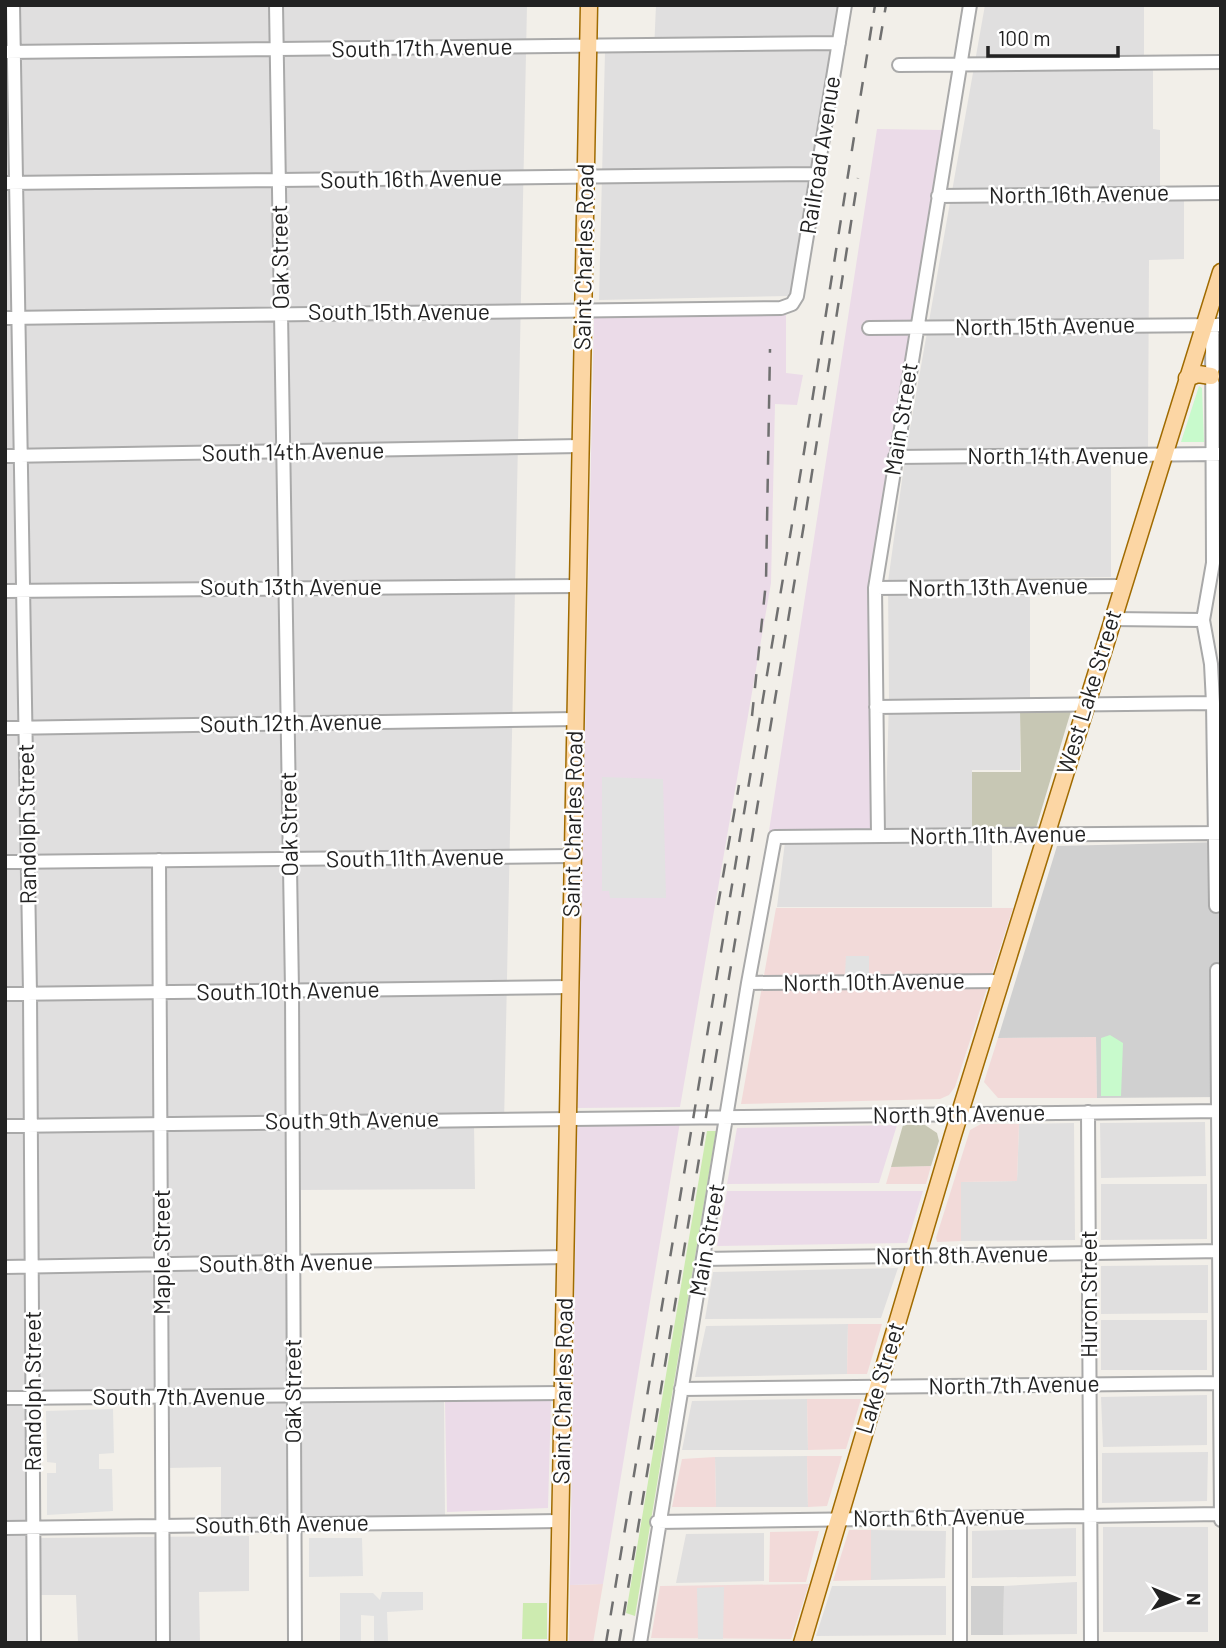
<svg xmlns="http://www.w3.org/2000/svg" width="1226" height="1648" font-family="Barlow,sans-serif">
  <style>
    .residential { fill: #e0dfdf }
    .commercial { fill: #f2dad9 }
    .industrial { fill: #ebdbe8 }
    .religious { fill: #d0d0d0 }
    .construction { fill: #c7c7b4 }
    .grass { fill: #cdebb0 }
    .park { fill: #c8facc }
    .parking { fill: #e2e2e2 }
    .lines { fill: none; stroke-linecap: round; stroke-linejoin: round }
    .minor-casing { stroke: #a9a9a9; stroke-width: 16 }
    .major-casing { stroke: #a06b00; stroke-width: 19 }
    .minor { stroke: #fff; stroke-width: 12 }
    .major { stroke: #fcd6a4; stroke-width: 16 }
    .rail { stroke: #707070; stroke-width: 2.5; stroke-dasharray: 14 14; stroke-linecap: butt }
    .labels { text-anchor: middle; stroke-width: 5; stroke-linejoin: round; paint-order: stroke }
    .street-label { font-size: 23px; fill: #222; stroke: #fff }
  </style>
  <rect width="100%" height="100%" fill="#f2efe9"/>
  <path class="residential" d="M5 5H527L504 1124 474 1125 475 1189 294 1190 296 1402 444 1400 445 1516 221 1519V1467L166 1468 165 1399 38 1401 39 1538 249 1536V1591L199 1592 200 1643H78L76 1595H40V1643H5Z
    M656 5H839L790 299 789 296 599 300 605 52 654 51Z
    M985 5H1144V58H1153V129L1160 130V195L1184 196V259L1149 260 1148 452H1111V577L1030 578V698H1020V770H972V840H992V907H777L785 842H885L889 699 888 582 906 451Z
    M1205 1122 1206 1176 1101 1178 1100 1123Z
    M1074 1123 1075 1240 961 1241V1182L1017 1181 1019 1124Z
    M1101 1184H1207V1239L1101 1240Z
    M1208 1265V1313L1101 1314V1266Z
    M898 1268 881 1318 705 1319 713 1272Z
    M1101 1320H1207V1370H1101Z
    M848 1324 847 1374 695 1377 706 1326Z
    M1207 1395V1445L1103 1447 1101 1397Z
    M807 1399 808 1450H682L692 1401Z
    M1208 1452 1207 1501 1102 1503V1453Z
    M807 1456 808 1507H716L715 1457Z
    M1103 1527H1208V1632H1103Z
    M1076 1528V1576L972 1578V1531Z
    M871 1530 946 1531 945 1578 871 1580Z
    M764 1533V1581L676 1583 686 1534Z
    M1077 1582V1634L1003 1635 1004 1586Z
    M832 1586H946V1635L816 1636Z"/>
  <path class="commercial" d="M776 908H1013L955 1087 949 1095 940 1099 741 1104Z
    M1096 1037 1097 1098H998L984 1082 998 1038Z
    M981 1124H1019L1017 1181 961 1182V1241L937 1242 936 1238 970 1130Z
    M931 1166 926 1184H886L891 1167Z
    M848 1324H882L867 1374H847Z
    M807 1399H861L846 1449 808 1450Z
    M807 1456H842L827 1506 808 1507Z
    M715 1457 716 1507H672L682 1459Z
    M849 1530H871V1580L833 1581Z
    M819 1531 806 1582H769L770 1532Z
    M603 1584 593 1643H569L570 1585Z
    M809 1584 791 1639 651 1638 660 1586Z"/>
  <path class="industrial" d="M877 129 943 130 871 576 874 831H769Z
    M786 315V373L803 375 797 405 775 404 771 583 680 1107 577 1108 594 316Z
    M680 1122 603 1584 570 1585 577 1125Z
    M897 1125 879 1183 727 1184 737 1128Z
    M727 1191H923L907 1243 717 1246Z
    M551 1400 548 1508 447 1512 445 1401Z"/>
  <path class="religious" d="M1221 842V1097L1097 1098 1096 1037 998 1038 1057 846Z
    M971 1586H1004L1003 1635H971Z"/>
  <path class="construction" d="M1020 711H1071L1036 828 972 829V772H1021Z
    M903 1125H925L937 1133 939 1141 931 1166 891 1167Z"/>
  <path class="grass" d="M707 1131H716L635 1616 626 1613Z
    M523 1603H547V1639H522Z"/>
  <path class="park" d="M1199 386 1202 388 1204 442H1181Z
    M1110 1035 1123 1043 1121 1096H1101V1038Z"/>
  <path class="parking" d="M602 777 663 779 666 898H610L609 891H602Z
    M846 956H869V974H845Z
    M113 1409 114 1453 99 1454V1469H112L113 1511 47 1515V1473H56V1463L47 1462 46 1411Z
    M309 1538H362L363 1576 309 1577Z
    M724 1587 723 1639H698L697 1588Z
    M382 1592H423V1610L387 1612 388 1641 374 1642V1616L361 1615V1642L340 1643V1593H373L380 1600Z"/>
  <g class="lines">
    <defs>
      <path id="minor" d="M13 5 30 993 34 1643
        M276 5 292 990 295 1643
        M5 52 839 43
        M899 65 1221 62
        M5 183 817 174
        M938 196 1221 193
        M5 318 781 308 792 304 797 296 845 5
        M1212 325 1213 563 1203 620 1211 664 1213 703 1216 906
        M869 328 1221 325
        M5 456 580 446
        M895 457 1220 454
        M875 588 1122 586
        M5 591 578 586
        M1111 619 1203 620
        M876 707 1213 703
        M5 728 576 719
        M878 836 875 588 970 5
        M159 860 163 1643
        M5 862 572 856
        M1217 970 1221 1520
        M748 983 1001 981
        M5 994 570 987
        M1088 1112 1091 1643
        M5 1126 1221 1111
        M703 1259 1221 1251
        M5 1267 566 1257
        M681 1389 1221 1383
        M5 1398 563 1393
        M960 1517V1643
        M657 1522 1221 1514
        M5 1528 560 1521
        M640 1643 748 983 775 837 1221 833"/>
      <path id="major" d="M1187 378 1198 374 1211 376
        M558 1643 589 5
        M802 1643 953 1135 1221 272"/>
    </defs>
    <use href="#minor" class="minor-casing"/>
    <use href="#major" class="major-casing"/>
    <use href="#minor" class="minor"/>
    <use href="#major" class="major"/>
    <path class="rail" d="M880 40 886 5
      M752 716 766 582 770 349
      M718 905 739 785
      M606 1643 804 452 875 5
      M619 1643 804 524 858 178"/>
  </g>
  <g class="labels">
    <g class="street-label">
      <text transform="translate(422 48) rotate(-1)" y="8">South 17th Avenue</text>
      <text transform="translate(820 155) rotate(-81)" y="8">Railroad Avenue</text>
      <text transform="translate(411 179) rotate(-1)" y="8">South 16th Avenue</text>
      <text transform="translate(1079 194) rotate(-1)" y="8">North 16th Avenue</text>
      <text transform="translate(280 257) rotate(-91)" y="8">Oak Street</text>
      <text transform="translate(584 257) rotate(-89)" y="8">Saint Charles Road</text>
      <text x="399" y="320">South 15th Avenue</text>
      <text transform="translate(1045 326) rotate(-1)" y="8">North 15th Avenue</text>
      <text transform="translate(901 419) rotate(-81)" y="8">Main Street</text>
      <text transform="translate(293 452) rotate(-1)" y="8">South 14th Avenue</text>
      <text x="1058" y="464">North 14th Avenue</text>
      <text x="291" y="595">South 13th Avenue</text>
      <text transform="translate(998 587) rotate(-1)" y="8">North 13th Avenue</text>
      <text transform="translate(1089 692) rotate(-73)" y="8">West Lake Street</text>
      <text transform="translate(291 723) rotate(-1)" y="8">South 12th Avenue</text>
      <text transform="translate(27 824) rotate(-91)" y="8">Randolph Street</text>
      <text transform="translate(289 824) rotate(-91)" y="8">Oak Street</text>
      <text transform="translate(573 824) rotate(-89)" y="8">Saint Charles Road</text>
      <text transform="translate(998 835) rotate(-1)" y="8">North 11th Avenue</text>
      <text transform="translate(415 858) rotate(-1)" y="8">South 11th Avenue</text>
      <text transform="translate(874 982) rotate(-1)" y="8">North 10th Avenue</text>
      <text transform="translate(288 991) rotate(-1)" y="8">South 10th Avenue</text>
      <text transform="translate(959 1114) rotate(-1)" y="8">North 9th Avenue</text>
      <text transform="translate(352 1120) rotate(-1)" y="8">South 9th Avenue</text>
      <text transform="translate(707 1240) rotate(-80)" y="8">Main Street</text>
      <text transform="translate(162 1252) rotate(-90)" y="8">Maple Street</text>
      <text transform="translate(962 1255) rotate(-1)" y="8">North 8th Avenue</text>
      <text transform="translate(286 1263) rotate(-1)" y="8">South 8th Avenue</text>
      <text transform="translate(1089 1294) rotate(-90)" y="8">Huron Street</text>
      <text transform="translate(880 1378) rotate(-73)" y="8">Lake Street</text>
      <text transform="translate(1014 1385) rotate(-1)" y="8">North 7th Avenue</text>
      <text transform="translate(33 1391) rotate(-90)" y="8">Randolph Street</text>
      <text transform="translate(293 1391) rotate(-90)" y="8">Oak Street</text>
      <text transform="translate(563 1391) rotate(-89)" y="8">Saint Charles Road</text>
      <text x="179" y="1405">South 7th Avenue</text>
      <text transform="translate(939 1517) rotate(-1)" y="8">North 6th Avenue</text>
      <text transform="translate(282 1524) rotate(-1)" y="8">South 6th Avenue</text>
    </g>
  </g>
  <rect width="1226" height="1648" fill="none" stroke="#222222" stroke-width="14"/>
  <g transform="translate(1177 1599) rotate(91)" stroke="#ffffff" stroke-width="5" paint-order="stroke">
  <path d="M0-5L12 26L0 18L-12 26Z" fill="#222222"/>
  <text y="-10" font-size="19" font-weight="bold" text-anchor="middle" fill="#222222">N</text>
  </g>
  <path d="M988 46v10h130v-10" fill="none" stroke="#222222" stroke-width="3.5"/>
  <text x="998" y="46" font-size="21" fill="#222222" stroke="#ffffff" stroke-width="5" paint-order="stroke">100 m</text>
</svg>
